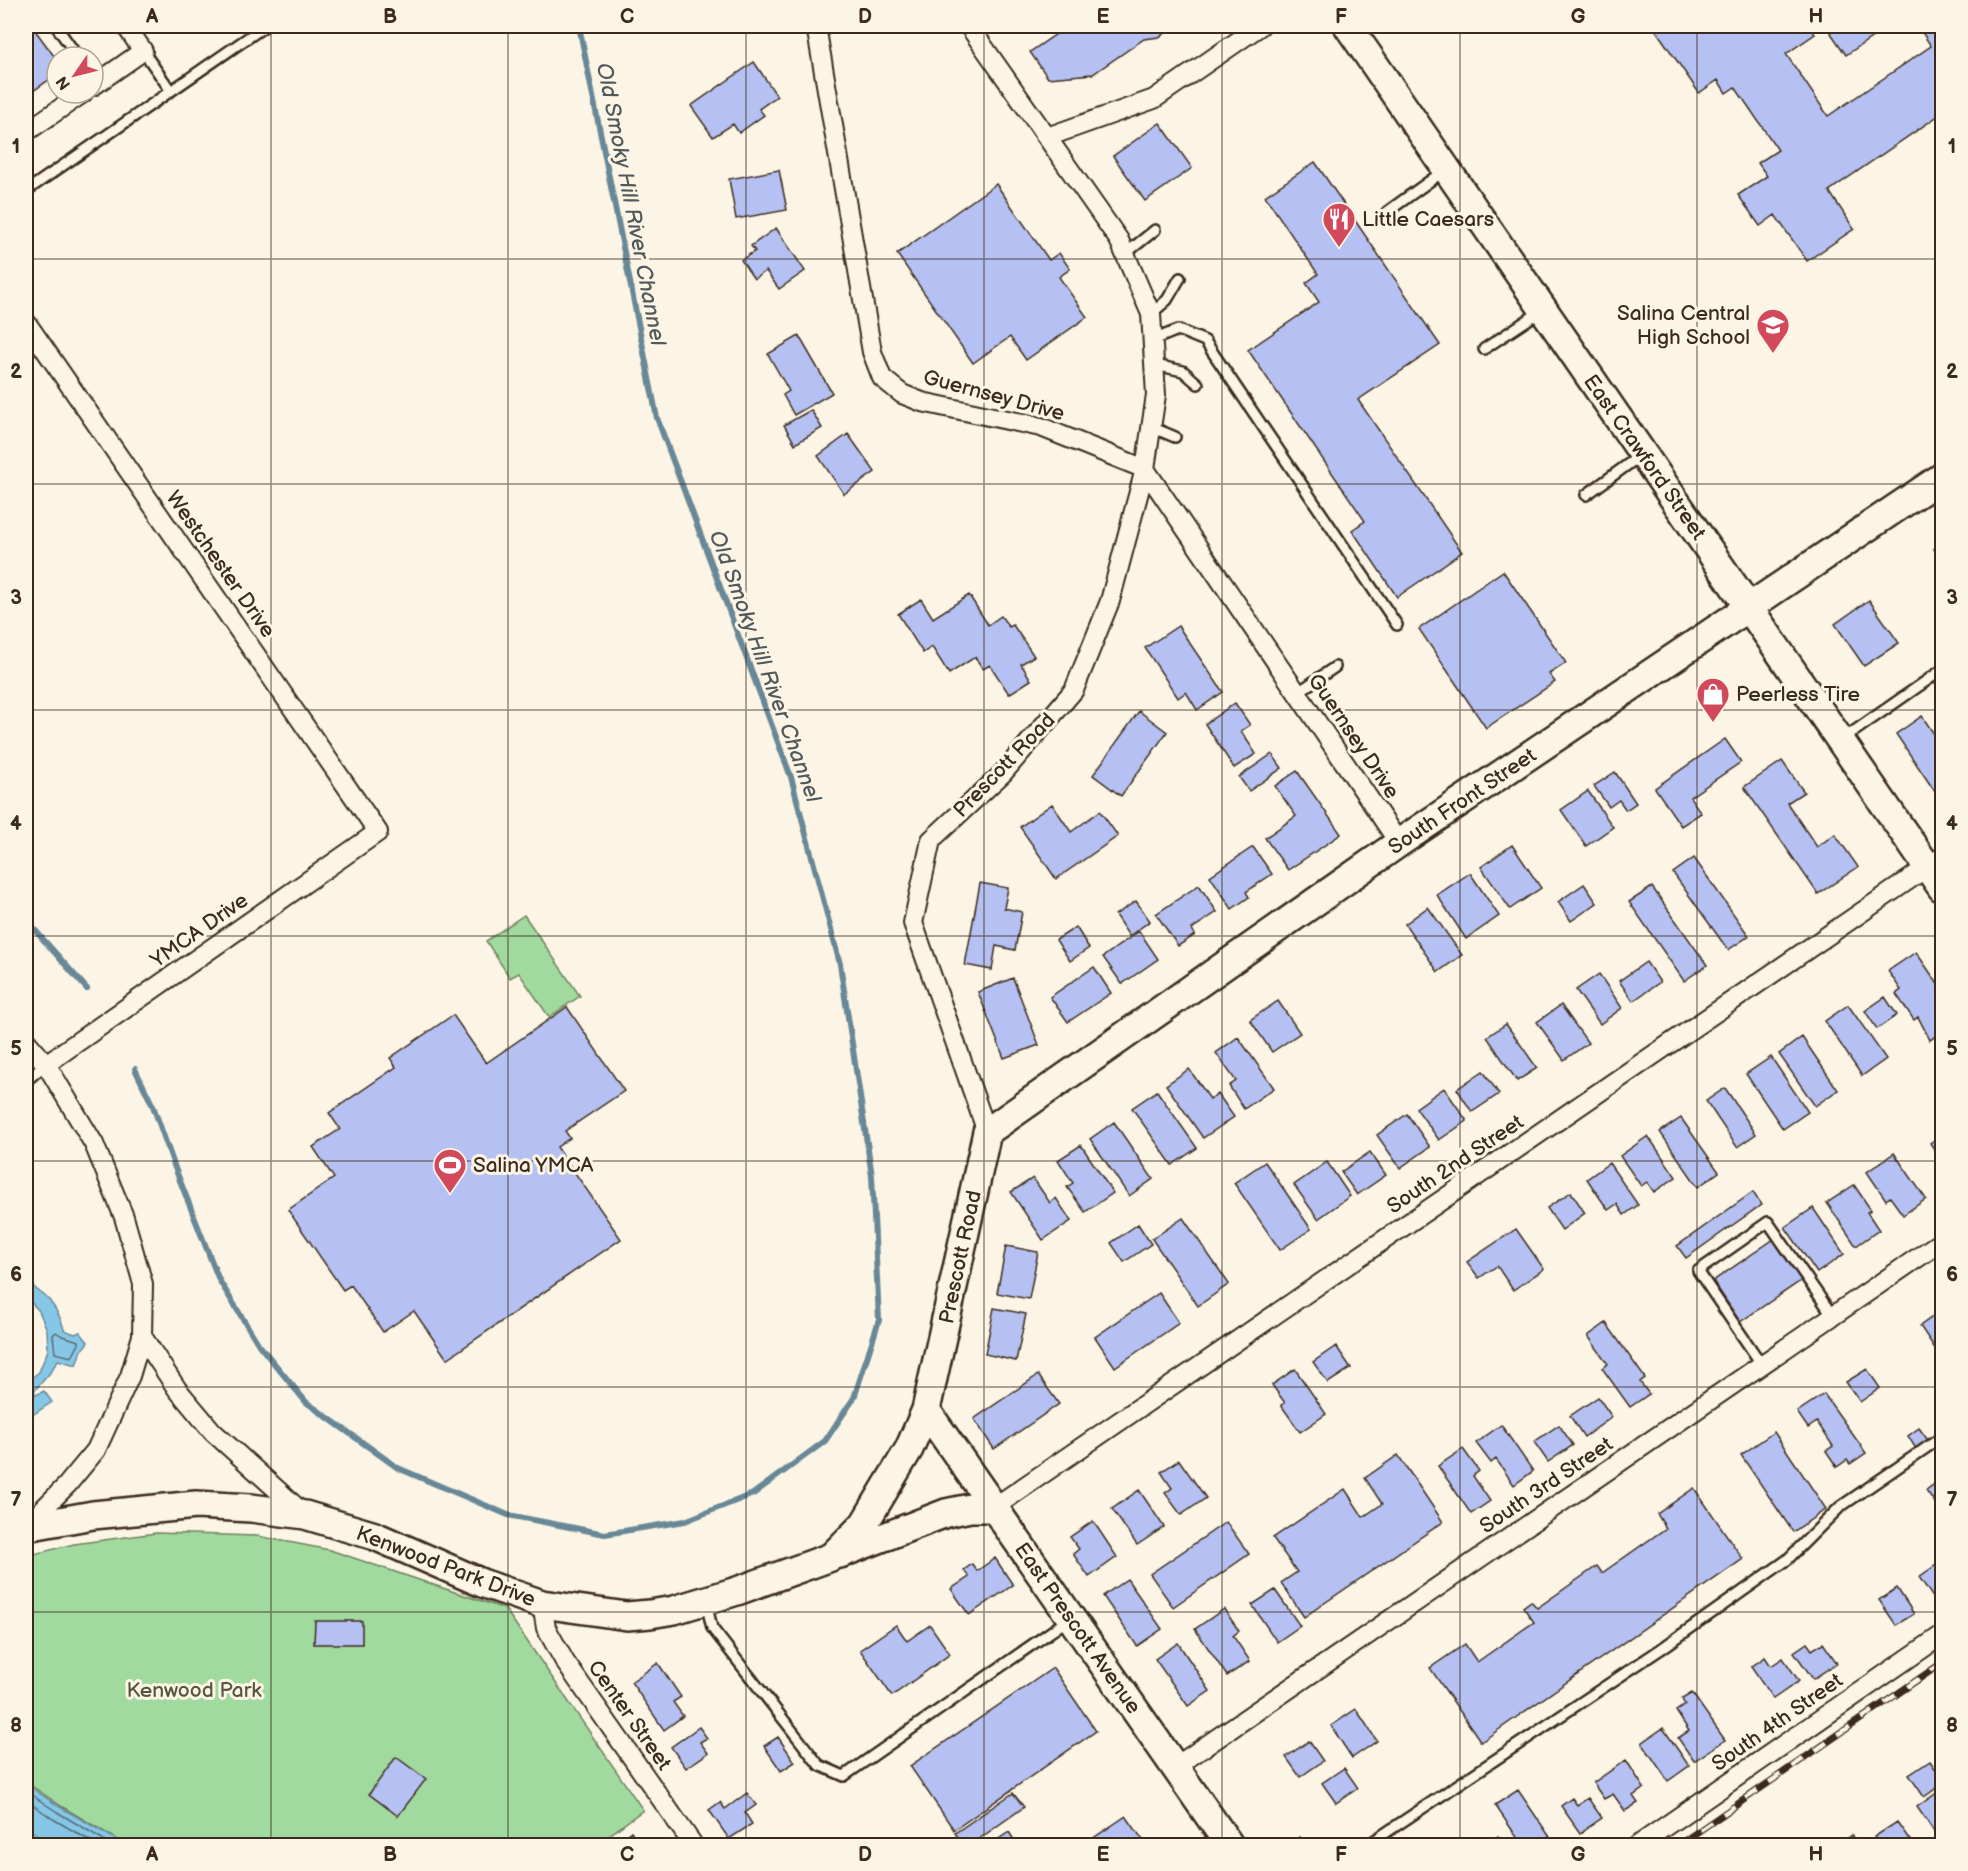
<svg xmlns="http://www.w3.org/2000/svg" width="1968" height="1871" font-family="'Balsamiq Sans',sans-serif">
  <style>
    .green { fill: #a1da9f; stroke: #6e825e; stroke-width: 1.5 }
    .water { fill: #86c7e7; stroke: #688897; stroke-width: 1.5 }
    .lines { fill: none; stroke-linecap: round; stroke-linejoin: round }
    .shore { stroke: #59696e; stroke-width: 1.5 }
    .stream { stroke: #688897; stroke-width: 6 }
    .building { fill: #b5c1f2; stroke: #3b2a1e; stroke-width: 1.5 }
    .lane-casing { stroke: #3b2a1e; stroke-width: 14 }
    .street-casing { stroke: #3b2a1e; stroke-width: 22 }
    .secondary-casing { stroke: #3b2a1e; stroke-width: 32 }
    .lane { stroke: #fcf5e5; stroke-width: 9 }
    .street { stroke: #fcf5e5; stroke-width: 18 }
    .secondary { stroke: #fcf5e5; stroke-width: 27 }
    .rail-casing { stroke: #3b2a1e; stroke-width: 7 }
    .rail { stroke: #fcf5e5; stroke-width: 4.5; stroke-dasharray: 14; stroke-linecap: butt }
    .grid { fill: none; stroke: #3b2a1e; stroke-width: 1.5; stroke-opacity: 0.55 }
    .labels { text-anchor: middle; stroke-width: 6; stroke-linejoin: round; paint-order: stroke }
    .poi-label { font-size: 21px; fill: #3b2a1e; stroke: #fcf5e5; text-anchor: start }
    .street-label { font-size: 21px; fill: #3b2a1e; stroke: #fcf5e5 }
    .park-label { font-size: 21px; fill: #54563e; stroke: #fcf5e5 }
    .water-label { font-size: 22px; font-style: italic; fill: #52595a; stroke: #fcf5e5 }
    .neatline { fill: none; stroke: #3b2a1e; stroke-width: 2 }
    .grid-label { font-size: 20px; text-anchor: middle; font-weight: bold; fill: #3b2a1e }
  </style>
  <rect width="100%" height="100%" fill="#fcf5e5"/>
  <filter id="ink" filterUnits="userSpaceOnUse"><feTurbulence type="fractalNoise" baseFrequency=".0167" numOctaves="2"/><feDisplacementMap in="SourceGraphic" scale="12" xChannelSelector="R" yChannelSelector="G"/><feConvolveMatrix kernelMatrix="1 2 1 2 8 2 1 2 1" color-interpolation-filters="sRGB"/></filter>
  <g filter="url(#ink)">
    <path class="green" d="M524 915 580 996 549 1017 519 973 510 978 486 941Z
      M156 1533 257 1536 330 1550 505 1609 643 1810 596 1845 128 1846 61 1806 26 1782V1556L74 1544Z"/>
    <path class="water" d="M26 1271C28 1288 40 1290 49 1300 56 1309 62 1320 64 1330L75 1334 80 1332 88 1342 81 1351 76 1365 58 1360 49 1374 34 1391 36 1395 44 1391 52 1402 31 1416 26 1406 31 1399 26 1396V1382L39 1372 48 1350 47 1330 39 1311 26 1297Z
      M26 1784 60 1807 126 1845H52L26 1827Z"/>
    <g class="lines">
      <path class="shore" d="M56 1332 62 1336 79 1341V1344L72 1357 55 1353 53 1335Z
        M26 1791 57 1812 114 1846
        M26 1800 53 1819 99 1846"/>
      <path class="stream" d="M26 920 87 989
        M135 1069 153 1106 175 1168 219 1280 259 1345 306 1402 398 1468 508 1515 605 1534 685 1521 753 1494 825 1441 854 1398 879 1320 872 1176 840 964 791 777 657 418 579 26"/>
    </g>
    <path class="building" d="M26 26H32L57 60V74L26 96Z
      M1068 26H1177L1159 37 1144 39 1093 74 1048 78 1030 52Z
      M1653 26H1809L1815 34 1786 54 1828 116 1931 46 1918 26H1934L1942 37V113L1829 191 1854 229 1807 261 1775 215 1760 226 1738 195 1767 176 1758 163 1778 150 1735 87 1726 93 1718 80 1699 93Z
      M1826 26H1889L1846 55Z
      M754 62 777 96 759 109 764 115 739 133 733 124 713 137 691 106Z
      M1160 123 1192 168 1145 201 1113 156Z
      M1315 162 1440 345 1358 400 1462 552 1397 597 1352 530 1365 521 1248 350 1319 302 1306 283 1318 274 1265 196Z
      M779 170 787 210 736 219 729 179Z
      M996 184 1049 260 1059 253 1070 269 1059 277 1087 317 1026 360 1010 337 973 363 897 254Z
      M776 228 805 271 779 289 766 271 754 279 741 260 755 251 751 246Z
      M799 336 832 393 794 415 783 395 789 391 768 354Z
      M811 410 822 428 795 444 784 425Z
      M848 434 875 472 844 494 818 456Z
      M1942 543V561L1934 549Z
      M1503 571 1566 663 1549 674 1555 682 1486 728 1419 629Z
      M969 595 988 625 1001 616 1009 627 1013 625 1034 656 1021 664 1031 680 1009 694 990 665 983 669 975 657 949 674 932 647 923 653 898 614 921 599 933 618Z
      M1869 600 1899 643 1864 666 1835 624Z
      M1178 626 1223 692 1197 710 1186 692 1178 698 1145 648Z
      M1235 703 1250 725 1241 731 1256 754 1234 768 1205 724Z
      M1139 711 1167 732 1121 796 1093 775Z
      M1922 716 1942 746V802L1896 734Z
      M1725 739 1741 762 1690 797 1701 813 1681 826 1655 788Z
      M1272 754 1282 768 1249 791 1239 777Z
      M1782 761 1804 792 1787 803 1817 847 1835 834 1858 867 1818 894 1744 787Z
      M1297 771 1341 834 1288 870 1265 838 1296 816 1275 786Z
      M1615 772 1636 803 1626 810 1619 800 1609 807 1594 786Z
      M1588 791 1613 827 1586 846 1561 810Z
      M1052 804 1071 832 1100 811 1118 836 1056 879 1020 827Z
      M1512 845 1541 888 1510 909 1481 867Z
      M1253 847 1272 874 1246 892 1249 897 1232 909 1210 876Z
      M1694 858 1749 936 1728 950 1673 873Z
      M1470 873 1499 916 1466 939 1437 895Z
      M980 883 1008 888 1004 908 1022 912 1015 950 996 946 992 970 965 965Z
      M1584 884 1597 903 1571 921 1558 902Z
      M1199 885 1217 912 1192 929 1195 935 1178 946 1156 914Z
      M1652 887 1707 965 1684 981 1629 902Z
      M1136 901 1150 921 1129 936 1115 915Z
      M1428 907 1462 955 1438 972 1405 924Z
      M1076 927 1089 948 1070 961 1056 940Z
      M1139 931 1158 959 1122 984 1103 957Z
      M1916 952 1942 990V1031L1930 1040 1918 1017 1914 1020 1896 994 1901 990 1888 971Z
      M1646 962 1660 982 1633 1001 1619 981Z
      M1094 967 1111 993 1068 1022 1050 997Z
      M1599 974 1622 1008 1600 1024 1576 990Z
      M1013 978 1039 1045 1004 1058 978 992Z
      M1885 997 1897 1015 1877 1029 1865 1011Z
      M1278 1001 1300 1033 1272 1052 1250 1020Z
      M1561 1005 1588 1043 1564 1060 1537 1022Z
      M1848 1005 1886 1059 1862 1076 1825 1021Z
      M567 1007 624 1091 565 1131 570 1138 557 1147 621 1239 447 1359 414 1311 383 1332 351 1285 343 1290 288 1210 334 1178 313 1147 340 1129 329 1113 396 1067 390 1058 453 1015 486 1063Z
      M1506 1024 1537 1068 1517 1081 1487 1037Z
      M1238 1037 1274 1088 1244 1109 1229 1086 1236 1081 1216 1053Z
      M1802 1037 1838 1090 1815 1106 1779 1054Z
      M1771 1057 1808 1112 1783 1129 1746 1074Z
      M1189 1069 1210 1099 1218 1094 1234 1117 1203 1138 1166 1085Z
      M1483 1071 1499 1094 1472 1112 1457 1089Z
      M1444 1088 1467 1121 1439 1140 1416 1108Z
      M1725 1088 1756 1134 1737 1147 1706 1101Z
      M1157 1091 1197 1148 1172 1165 1132 1108Z
      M1407 1114 1430 1147 1400 1168 1377 1135Z
      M1681 1118 1719 1172 1698 1187 1660 1132Z
      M1114 1122 1153 1179 1129 1196 1090 1139Z
      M1942 1135V1161L1930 1143Z
      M1648 1136 1676 1177 1654 1192 1647 1182 1641 1186 1620 1156Z
      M1081 1145 1113 1193 1085 1212 1067 1187 1073 1183 1058 1160Z
      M1370 1152 1386 1175 1357 1195 1341 1172Z
      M1894 1153 1926 1199 1903 1215 1890 1197 1886 1200 1867 1172Z
      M1265 1162 1311 1229 1280 1250 1234 1183Z
      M1327 1162 1350 1196 1318 1219 1294 1185Z
      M1609 1163 1638 1205 1624 1215 1617 1204 1608 1210 1587 1179Z
      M1033 1178 1050 1203 1056 1198 1071 1221 1043 1240 1011 1192Z
      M1854 1185 1871 1210 1867 1212 1879 1230 1856 1246 1827 1203Z
      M1571 1192 1585 1213 1562 1230 1547 1208Z
      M1753 1192 1761 1205 1686 1258 1677 1246Z
      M1813 1208 1844 1254 1817 1273 1785 1227Z
      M1183 1218 1229 1284 1198 1306 1152 1239Z
      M1138 1224 1151 1244 1124 1262 1111 1243Z
      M1516 1229 1544 1269 1513 1290 1497 1266 1479 1278 1467 1262Z
      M1774 1239 1802 1280 1740 1322 1713 1281Z
      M1006 1246 1038 1252 1029 1299 997 1293Z
      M1159 1293 1179 1323 1115 1367 1095 1337Z
      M994 1308 1026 1314 1016 1361 985 1354Z
      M1942 1310V1354L1940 1356 1920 1326Z
      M1606 1323 1645 1378 1640 1382 1649 1394 1630 1407 1602 1368 1608 1364 1588 1336Z
      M1336 1346 1351 1368 1328 1383 1313 1362Z
      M1295 1369 1326 1414 1300 1432 1281 1405 1285 1403 1272 1385Z
      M1867 1369 1880 1388 1860 1402 1846 1382Z
      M1038 1375 1059 1404 994 1449 974 1419Z
      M1824 1394 1866 1453 1850 1464 1847 1460 1837 1467 1826 1451 1833 1446 1817 1422 1808 1428 1797 1412Z
      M1598 1397 1612 1417 1584 1437 1570 1416Z
      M1501 1425 1533 1471 1514 1485 1496 1459 1491 1463 1476 1443Z
      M1559 1425 1573 1445 1548 1462 1534 1442Z
      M1919 1428 1930 1443 1918 1452 1908 1436Z
      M1774 1432 1826 1509 1793 1532 1741 1455Z
      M1463 1449 1479 1471 1473 1476 1490 1501 1471 1514 1438 1466Z
      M1398 1455 1443 1522 1304 1617 1281 1583 1297 1572 1273 1538 1345 1489 1363 1517 1382 1504 1365 1478Z
      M1179 1460 1206 1498 1181 1515 1165 1493 1172 1488 1161 1472Z
      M1942 1479V1504L1938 1507 1926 1490Z
      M1694 1488 1743 1559 1481 1742 1430 1668 1465 1644 1477 1662 1534 1622 1523 1607 1531 1601 1537 1608 1597 1566 1602 1573 1666 1528 1657 1514Z
      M1139 1490 1164 1527 1137 1545 1112 1509Z
      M1093 1521 1117 1557 1089 1577 1073 1554 1079 1549 1070 1537Z
      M1226 1522 1249 1554 1173 1607 1150 1574Z
      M995 1558 1013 1585 969 1615 951 1589 969 1577 964 1570 972 1564 977 1571Z
      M1939 1563 1942 1568V1593L1934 1599 1919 1577Z
      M1127 1579 1162 1629 1137 1646 1103 1596Z
      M1897 1588 1914 1614 1896 1625 1879 1600Z
      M1275 1590 1300 1626 1277 1642 1252 1605Z
      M1224 1609 1239 1631 1233 1636 1250 1661 1227 1676 1195 1629Z
      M315 1621H362V1644H314Z
      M896 1625 907 1641 930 1625 950 1654 892 1696 860 1650Z
      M1178 1643 1210 1691 1188 1706 1155 1659Z
      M1807 1643 1812 1650 1823 1643 1837 1663 1813 1679 1794 1652Z
      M1765 1657 1771 1666 1783 1658 1799 1681 1773 1699 1751 1667Z
      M658 1663 681 1697 673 1702 683 1716 664 1730 631 1682Z
      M1053 1668 1096 1731 954 1830 910 1766Z
      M1692 1693 1725 1740 1694 1761 1678 1738 1689 1731 1676 1711 1685 1705 1682 1699Z
      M1356 1709 1377 1741 1352 1758 1331 1726Z
      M699 1727 707 1738 700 1742 708 1753 686 1768 671 1747Z
      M1663 1728 1689 1766 1668 1781 1642 1743Z
      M778 1737 795 1762 781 1771 764 1746Z
      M1309 1741 1323 1761 1300 1777 1286 1757Z
      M396 1757 426 1779 398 1816 369 1794Z
      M1626 1760 1644 1788 1633 1796 1638 1803 1625 1811 1613 1794 1604 1799 1593 1783Z
      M1930 1761 1942 1779V1784L1924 1797 1909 1775Z
      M1344 1768 1358 1788 1336 1803 1322 1783Z
      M1518 1790 1556 1846H1523L1495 1805Z
      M1938 1792 1942 1799V1843L1917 1807Z
      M747 1793 756 1805 745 1813 752 1824 729 1839 709 1810 720 1802 725 1809Z
      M1013 1793 1024 1807 969 1846H963L955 1833Z
      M1572 1798 1577 1805 1588 1798 1602 1818 1580 1833 1561 1806Z
      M1126 1816 1147 1846H1093L1089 1841Z
      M1897 1822 1914 1846H1880L1874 1837Z
      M631 1831 641 1846H611Z
      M1009 1832 1018 1846H990V1845Z
      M1851 1835 1858 1846H1836Z
      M1498 1836 1504 1846H1484Z
      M1300 1837 1306 1846H1287Z"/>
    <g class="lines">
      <defs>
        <path id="lane" d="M56 26 78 57
          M143 51 171 91
          M26 191 265 26
          M1387 212 1445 170
          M1125 254 1155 230
          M1151 314 1167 300 1180 278
          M1153 340 1178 330 1205 341 1397 625
          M1484 349 1541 311
          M1155 365 1183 371 1198 384
          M1151 427 1175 437
          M1586 495 1641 455
          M1297 693 1335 667
          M1843 739 1942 670
          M26 1081 46 1064
          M1762 1365 1698 1271 1768 1222 1833 1316
          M706 1602 712 1628 819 1765 844 1776 1069 1619
          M1366 1846 1661 1649 1787 1560 1840 1507 1942 1437"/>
        <path id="street" d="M816 26 872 352 882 378 902 394 922 402 1041 427 1145 469 1399 843
          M969 26 1119 240 1151 314 1156 395 1145 469 1110 601 1074 690 1003 773 931 840 913 923 987 1132
          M93 86 143 51 126 26
          M26 132 83 93
          M1047 137 1154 99 1260 26
          M26 322 378 832 46 1064
          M26 1041 46 1064 94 1144 124 1217 143 1284 142 1336 177 1389 213 1432 305 1515
          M993 1508 1942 857
          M26 1526 67 1485 96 1450 130 1376 142 1336
          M542 1604 546 1628 565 1662 694 1846
          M1175 1767 1942 1241
          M1637 1846 1942 1635"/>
        <path id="secondary" d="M1348 26 1942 888
          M926 1410 1230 1846
          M26 1527 93 1515 176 1507 196 1505 251 1508 305 1515 375 1536 482 1583 542 1604 627 1616 650 1614 674 1610 737 1591 831 1557 864 1524 909 1449 926 1410 987 1132 1399 843 1942 477
          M840 1554 946 1513 970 1508H993"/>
      </defs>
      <use href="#lane" class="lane-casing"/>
      <use href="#street" class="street-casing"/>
      <use href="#secondary" class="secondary-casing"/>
      <use href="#lane" class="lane"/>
      <use href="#street" class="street"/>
      <use href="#secondary" class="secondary"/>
      <defs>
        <path id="rail" d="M1677 1846 1942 1663"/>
      </defs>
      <use href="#rail" class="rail-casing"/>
      <use href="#rail" class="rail"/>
    </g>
  </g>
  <path class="grid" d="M271 26V1846M508 26V1846M746 26V1846M984 26V1846M1222 26V1846M1460 26V1846M1697 26V1846M26 259H1942M26 484H1942M26 710H1942M26 936H1942M26 1161H1942M26 1387H1942M26 1612H1942"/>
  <defs>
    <symbol id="restaurant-pin" viewBox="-11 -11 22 30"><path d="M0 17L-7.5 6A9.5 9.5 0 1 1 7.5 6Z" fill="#d1495b" stroke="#fcf5e5"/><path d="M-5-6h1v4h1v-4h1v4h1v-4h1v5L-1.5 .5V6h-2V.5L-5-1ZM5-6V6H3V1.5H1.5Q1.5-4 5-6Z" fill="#fff"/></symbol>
    <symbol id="school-pin" viewBox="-11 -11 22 30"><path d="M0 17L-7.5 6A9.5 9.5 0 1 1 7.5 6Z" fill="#d1495b" stroke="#fcf5e5"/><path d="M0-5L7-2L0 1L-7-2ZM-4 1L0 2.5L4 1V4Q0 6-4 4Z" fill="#fff"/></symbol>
    <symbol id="shop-pin" viewBox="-11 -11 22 30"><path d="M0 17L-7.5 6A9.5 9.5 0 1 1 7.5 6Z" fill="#d1495b" stroke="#fcf5e5"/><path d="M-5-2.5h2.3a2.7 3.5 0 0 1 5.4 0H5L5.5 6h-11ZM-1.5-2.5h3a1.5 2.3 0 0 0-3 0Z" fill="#fff"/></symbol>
    <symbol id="stadium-pin" viewBox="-11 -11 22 30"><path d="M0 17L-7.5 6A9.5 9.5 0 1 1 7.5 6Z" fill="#d1495b" stroke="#fcf5e5"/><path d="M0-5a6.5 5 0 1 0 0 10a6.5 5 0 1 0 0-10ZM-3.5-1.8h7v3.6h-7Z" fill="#fff"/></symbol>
  </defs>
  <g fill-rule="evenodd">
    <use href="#restaurant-pin" x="1320" y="200" width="38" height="52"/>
    <use href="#school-pin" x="1754" y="306" width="38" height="52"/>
    <use href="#shop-pin" x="1694" y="675" width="38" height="52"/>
    <use href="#stadium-pin" x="431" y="1146" width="38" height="52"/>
  </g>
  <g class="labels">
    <g class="poi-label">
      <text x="1362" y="226">Little Caesars</text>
      <text x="1750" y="320" text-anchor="end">Salina Central<tspan x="1750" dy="24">High School</tspan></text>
      <text x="1736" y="701">Peerless Tire</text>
      <text x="473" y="1172">Salina YMCA</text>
    </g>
    <g class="street-label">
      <text transform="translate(994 395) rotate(15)" y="7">Guernsey Drive</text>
      <text transform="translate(1645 457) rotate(55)" y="7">East Crawford Street</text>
      <text transform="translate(221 564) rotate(55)" y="7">Westchester Drive</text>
      <text transform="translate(1354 736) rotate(56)" y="7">Guernsey Drive</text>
      <text transform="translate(1004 765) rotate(-46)" y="7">Prescott Road</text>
      <text transform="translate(1462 801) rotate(-34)" y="7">South Front Street</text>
      <text transform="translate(199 930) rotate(-35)" y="7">YMCA Drive</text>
      <text transform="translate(1455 1164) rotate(-34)" y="7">South 2nd Street</text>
      <text transform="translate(960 1257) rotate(-78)" y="7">Prescott Road</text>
      <text transform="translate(1546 1485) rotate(-34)" y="7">South 3rd Street</text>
      <text transform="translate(446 1566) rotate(21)" y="7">Kenwood Park Drive</text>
      <text transform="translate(1078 1628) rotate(55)" y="7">East Prescott Avenue</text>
      <text transform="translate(630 1715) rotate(55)" y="7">Center Street</text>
      <text transform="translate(1777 1722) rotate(-35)" y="7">South 4th Street</text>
    </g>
    <g class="park-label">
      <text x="194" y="1697">Kenwood Park</text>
    </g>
    <g class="water-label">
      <text transform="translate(632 204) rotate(79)" y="8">Old Smoky Hill River Channel</text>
      <text transform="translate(766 666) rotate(70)" y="8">Old Smoky Hill River Channel</text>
    </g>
  </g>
  <rect width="1968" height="1871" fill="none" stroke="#fcf5e5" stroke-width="66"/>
  <g transform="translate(75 75) rotate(235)"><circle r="28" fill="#fcf5e5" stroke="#afa495" stroke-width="1.5"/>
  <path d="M0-4.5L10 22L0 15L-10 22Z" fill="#d1495b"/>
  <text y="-9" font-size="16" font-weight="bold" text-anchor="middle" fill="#3b2a1e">N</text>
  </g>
  <rect x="33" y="33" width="1902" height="1805" class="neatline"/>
  <g class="grid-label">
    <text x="152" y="23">A</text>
    <text x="390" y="23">B</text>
    <text x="627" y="23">C</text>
    <text x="865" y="23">D</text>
    <text x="1103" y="23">E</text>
    <text x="1341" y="23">F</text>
    <text x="1578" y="23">G</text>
    <text x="1816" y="23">H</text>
    <text x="16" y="153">1</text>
    <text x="1952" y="153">1</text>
    <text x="16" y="378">2</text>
    <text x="1952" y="378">2</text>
    <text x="16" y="604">3</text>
    <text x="1952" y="604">3</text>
    <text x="16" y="830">4</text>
    <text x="1952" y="830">4</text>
    <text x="16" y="1055">5</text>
    <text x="1952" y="1055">5</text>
    <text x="16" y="1281">6</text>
    <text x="1952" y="1281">6</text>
    <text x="16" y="1506">7</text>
    <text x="1952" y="1506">7</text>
    <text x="16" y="1732">8</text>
    <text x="1952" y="1732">8</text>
    <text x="152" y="1861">A</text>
    <text x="390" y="1861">B</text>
    <text x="627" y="1861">C</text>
    <text x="865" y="1861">D</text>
    <text x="1103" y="1861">E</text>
    <text x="1341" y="1861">F</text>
    <text x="1578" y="1861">G</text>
    <text x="1816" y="1861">H</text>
  </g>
</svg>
